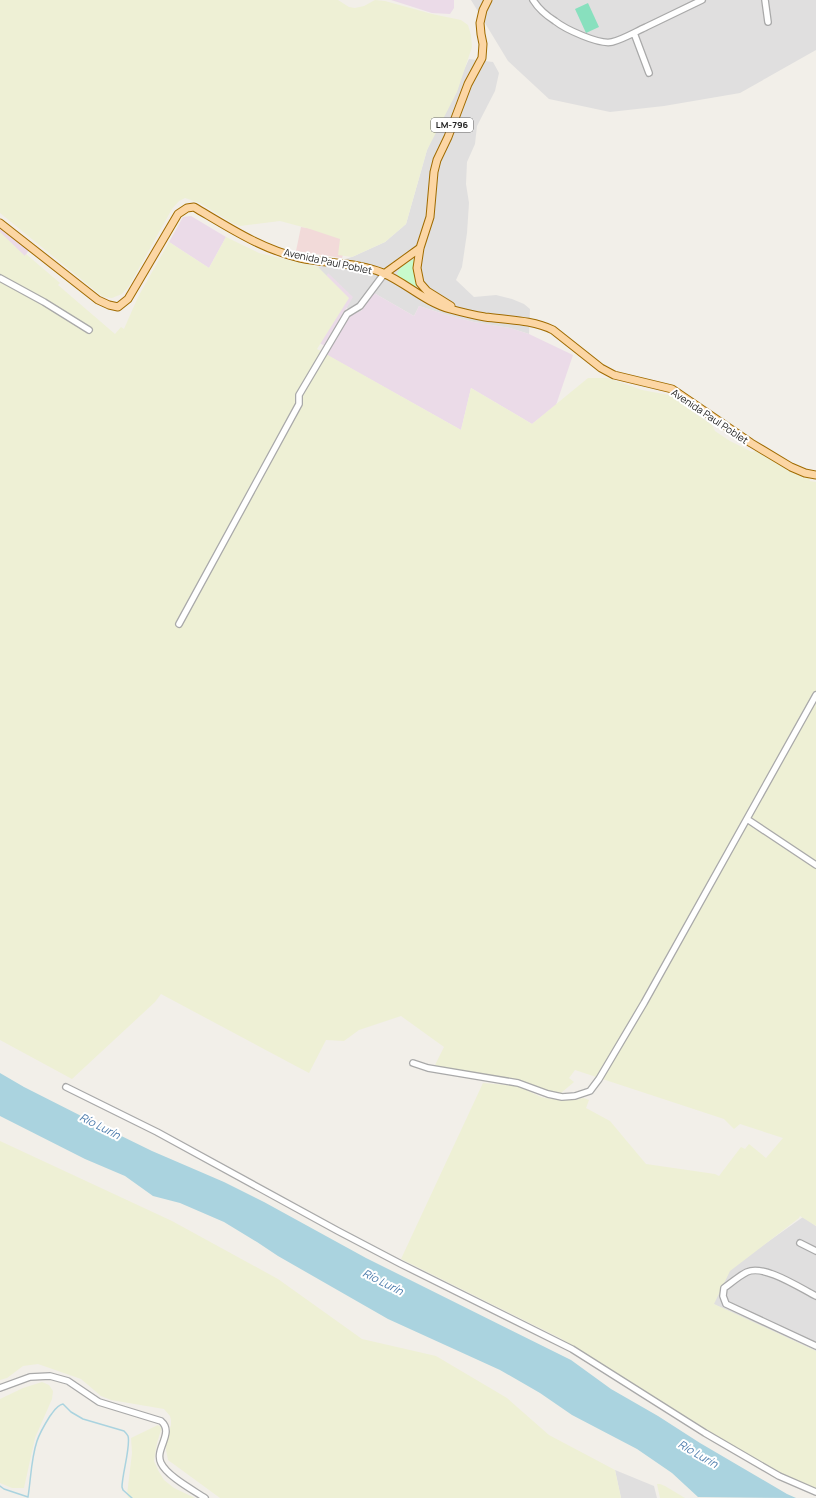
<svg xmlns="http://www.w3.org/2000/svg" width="816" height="1498" font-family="Manrope,sans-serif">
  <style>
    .residential { fill: #e0dfdf }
    .commercial { fill: #f2dad9 }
    .industrial { fill: #ebdbe8 }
    .farmland { fill: #eef0d5 }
    .park { fill: #c8facc }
    .pitch { fill: #88e0be }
    .water { fill: #aad3df }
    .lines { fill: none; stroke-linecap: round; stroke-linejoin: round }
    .stream { stroke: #aad3df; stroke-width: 1.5 }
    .minor-casing { stroke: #a9a9a9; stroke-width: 8 }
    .major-casing { stroke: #a06b00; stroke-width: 9 }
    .minor { stroke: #fff; stroke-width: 5.5 }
    .major { stroke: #fcd6a4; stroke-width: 7 }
    .labels { text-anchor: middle; stroke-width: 4; stroke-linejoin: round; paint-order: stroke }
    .shield { fill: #fff; stroke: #646464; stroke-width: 1 }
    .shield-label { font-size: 9px; font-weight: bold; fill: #222 }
    .street-label { font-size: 10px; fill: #222; stroke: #fff }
    .water-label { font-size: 11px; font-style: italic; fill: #4a7aab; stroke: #fff }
  </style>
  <rect width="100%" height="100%" fill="#f2efe9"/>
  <path class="residential" d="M471 0H816V50L740 93 664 106 610 112 549 99 508 61Z
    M469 59 493 62 499 73 495 91 477 126 475 144 467 162 466 184 469 203 467 233 462 267 456 280 474 297 496 295 512 299 524 304 530 309 529 334 510 328 474 322 447 315 419 306 414 316 374 293 361 311 353 314 343 304 318 267 352 257 385 242 406 224 427 150Z
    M803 1217 816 1226V1351L711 1303 728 1270Z
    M615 1470 654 1486 657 1498H621Z"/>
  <path class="commercial" d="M301 227 349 234 342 258 296 251Z"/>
  <path class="industrial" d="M391 0H454V8L450 14 432 13Z
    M191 216 226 237 209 268 169 242 183 217Z
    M0 228 29 250 8 281 0 275Z
    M328 273 353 297 325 346 299 332Z
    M374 293 414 316 419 306 447 315 474 322 510 328 529 334 573 355 556 405 532 424 471 388 461 430 327 355 348 318 353 314 361 311Z"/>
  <path class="farmland" d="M0 0H338L349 7 355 8 364 6 375 0 385 1 432 14 461 20 468 25 471 35 472 47 457 92 427 150 406 224 385 242 352 257 338 255 340 239 310 229 280 221 240 226 232 223 200 203 185 198 179 201 172 209 129 286 122 294 112 298 103 297 0 213Z
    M0 232 25 256 26 254 60 283 58 285 115 334 121 327 124 329 138 297 169 242 209 268 226 237 259 253 318 267 349 298 317 349 461 430 471 388 532 424 588 378H608L642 390 669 395 712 425 715 431 730 441 752 452 757 450 778 463 797 473 808 475 810 481 816 482V1226L800 1216 799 1218 730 1271 714 1304 816 1351V1492L779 1476 647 1395 604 1365 560 1338 401 1259 483 1083 518 1086 541 1097 551 1099 574 1100 584 1098 589 1100 586 1108 610 1121 646 1164 715 1174 719 1176 741 1147 745 1149 749 1144 766 1158 783 1138 740 1124 734 1129 724 1119 575 1070 569 1078 574 1082 561 1093 544 1091 521 1080 434 1067 444 1047 401 1016 359 1030 344 1041 326 1040 309 1073 161 994 155 1002 72 1079 0 1040Z
    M0 1141 172 1221 278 1279 362 1339 436 1356 507 1398 549 1435 615 1470 621 1498H220L168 1460 166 1450V1441L171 1425V1420L170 1416 164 1409 111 1400 101 1396 81 1379 38 1364 23 1366 7 1378 0 1380Z
    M42 1382 49 1385 53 1391 52 1399 35 1438 24 1488H12L0 1483V1399L23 1388Z
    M158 1425 161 1427V1430L157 1443 154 1461 158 1470 164 1480 174 1488 195 1498H129L127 1495 132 1453 131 1438Z
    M657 1484H660L665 1486 685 1498H660Z"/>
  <path class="park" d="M415 258 414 273 417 289 399 278 397 273 401 267Z"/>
  <path class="pitch" d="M588 3 599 27 586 33 575 9Z"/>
  <path class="water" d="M0 1073 24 1087 105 1128 152 1151 224 1182 264 1202 366 1258 571 1360 611 1389 658 1416 700 1443 787 1494 796 1498 698 1497 672 1473 637 1449 572 1415 540 1393 500 1370 388 1319 278 1256 257 1242 224 1222 180 1203 153 1196 125 1176 85 1159 0 1116Z"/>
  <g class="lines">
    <path class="stream" d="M0 1486 4 1489 28 1497C31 1478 31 1459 37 1441 40 1432 45 1424 50 1416 54 1411 57 1405 63 1404L71 1412 83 1419 124 1431C126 1433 127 1434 128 1436 131 1446 122 1474 122 1487L123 1490 132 1498"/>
    <defs>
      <path id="minor" d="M533 0C538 8 547 16 555 21 565 29 599 45 612 42 624 39 635 32 646 27 665 18 683 9 702 0
        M765 0 768 22
        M634 33 649 73
        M0 278 44 302 89 330
        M179 624 299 404V395L347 314 360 306 384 274
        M747 819 816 865
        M413 1063 428 1068 518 1083 548 1094 562 1097 575 1096 590 1091 599 1079 644 1003 816 695
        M66 1087 157 1132 338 1231 401 1264 572 1349 705 1433 779 1476 816 1492
        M800 1243 816 1251
        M816 1296C800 1288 764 1264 747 1272 739 1276 731 1283 724 1288L723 1296 726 1304 816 1346
        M0 1388 30 1377 50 1376 68 1381 99 1402 161 1421C175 1433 154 1449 161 1463 167 1476 193 1490 205 1498"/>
      <path id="major" d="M0 223 98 300 109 305 118 307 128 299 178 214 187 208 194 207C228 227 261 249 300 258 328 264 357 262 383 273 406 283 425 302 450 309 461 312 473 315 485 317 508 320 533 320 553 330L601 368 614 375 672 389 751 443 791 467 805 473 816 475
        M384 274 420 248
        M451 306 427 291 420 283 417 268 420 248 430 217 434 172 437 160 448 137 468 84 482 58 483 44 481 34 480 23 483 10 488 0"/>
    </defs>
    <use href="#minor" class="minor-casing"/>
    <use href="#major" class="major-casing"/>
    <use href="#minor" class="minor"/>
    <use href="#major" class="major"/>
  </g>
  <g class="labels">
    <rect class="shield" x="431" y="118" width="42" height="14" rx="3"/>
    <g class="shield-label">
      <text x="452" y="128">LM-796</text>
    </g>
    <g class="street-label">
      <text transform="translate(328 261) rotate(12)" y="4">Avenida Paul Poblet</text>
      <text transform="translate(710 416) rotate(34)" y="4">Avenida Paul Poblet</text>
    </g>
    <g class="water-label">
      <text transform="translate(100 1126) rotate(27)" y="4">Río Lurín</text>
      <text transform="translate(383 1282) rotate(27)" y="4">Río Lurín</text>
      <text transform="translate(698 1454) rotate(30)" y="4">Río Lurín</text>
    </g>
  </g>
</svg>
